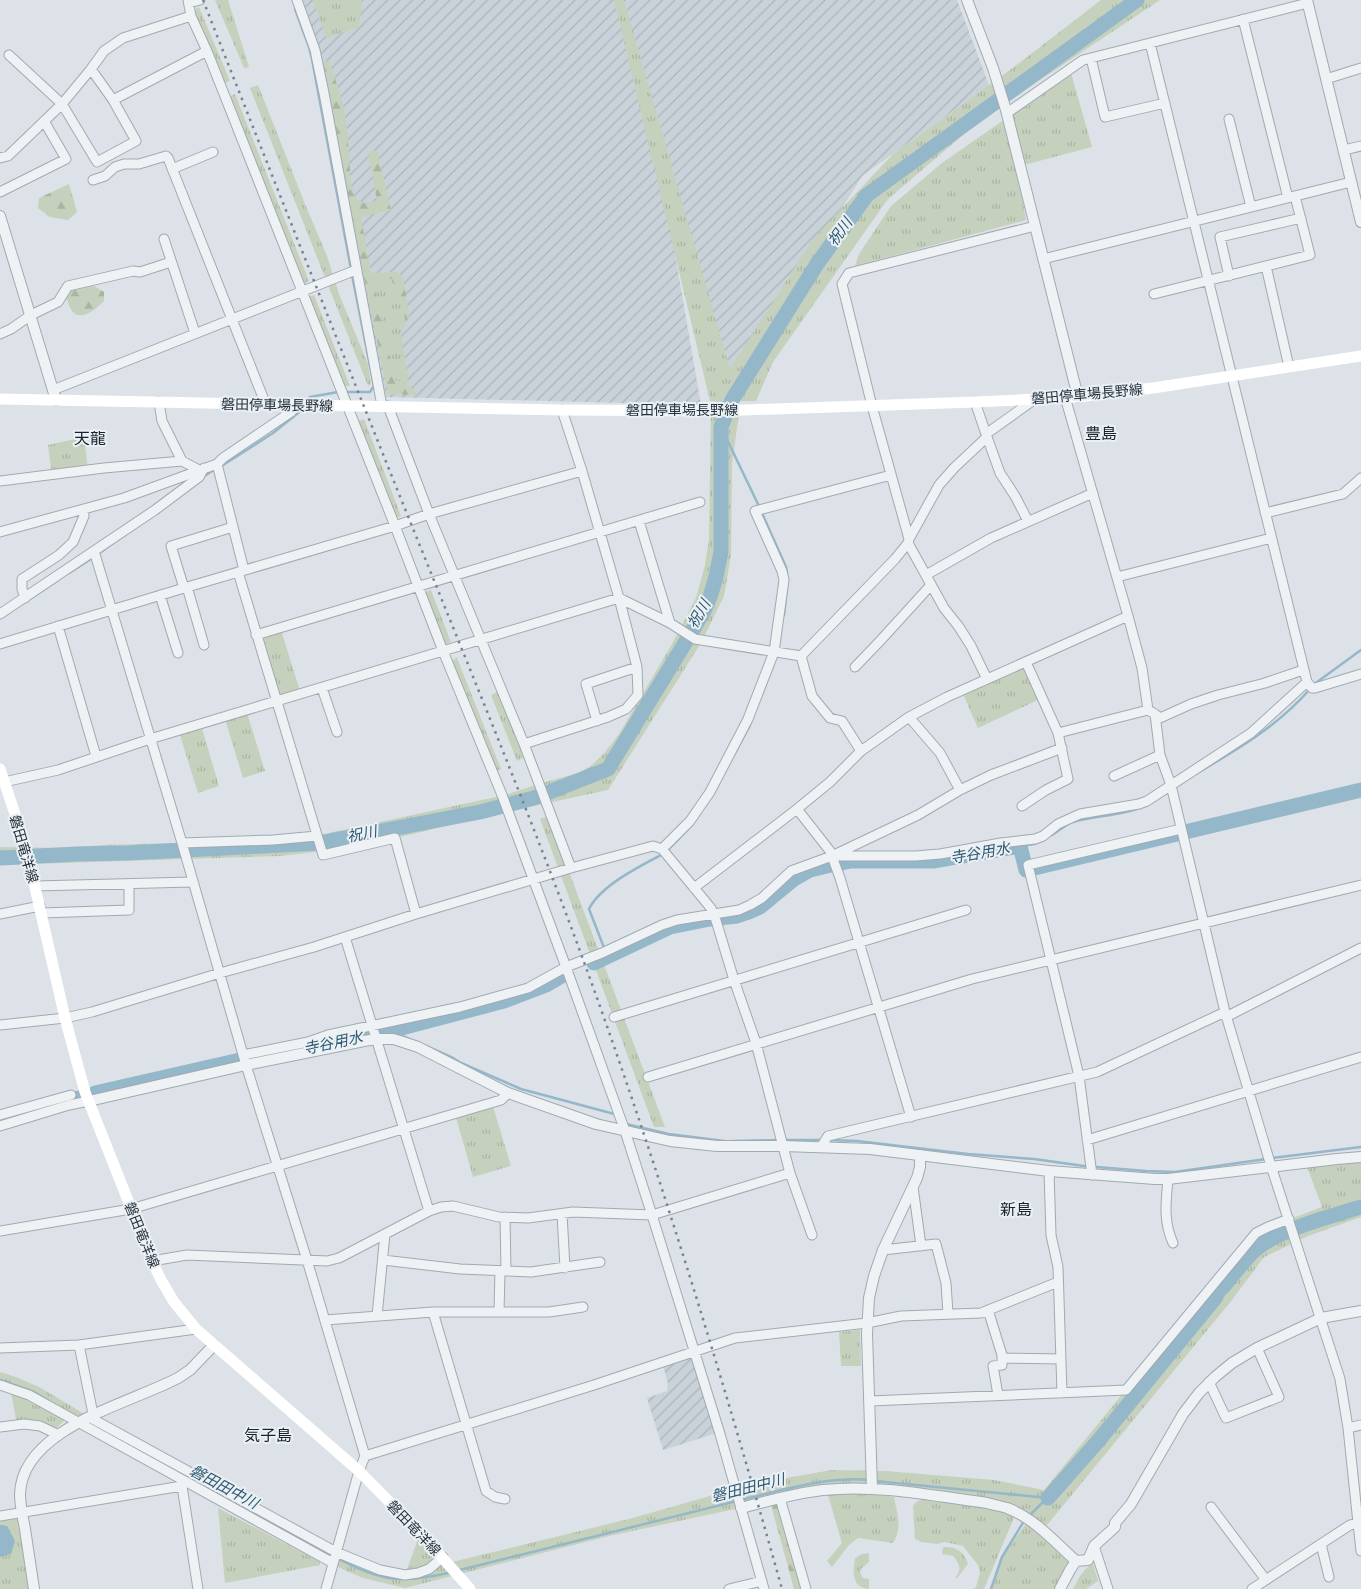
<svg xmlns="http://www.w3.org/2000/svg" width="1361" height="1589" font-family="'Open Sans','Noto Sans JP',sans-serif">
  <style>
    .industrial { fill: url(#industrial-furrows) }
    .grass { fill: url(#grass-tufts) }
    .forest { fill: url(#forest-firs) }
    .water { fill: #94b7c9 }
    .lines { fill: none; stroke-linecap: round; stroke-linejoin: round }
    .stream { stroke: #94b7c9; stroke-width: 2.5 }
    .river { stroke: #94b7c9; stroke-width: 15 }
    .minor-casing { stroke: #a1aab1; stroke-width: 11 }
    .tertiary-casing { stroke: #a1aab1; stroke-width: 12 }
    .minor { stroke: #eef2f5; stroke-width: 9 }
    .tertiary { stroke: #eef2f5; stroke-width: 10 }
    .secondary { stroke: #fff; stroke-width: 11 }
    .rail { stroke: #758491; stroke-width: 2.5; stroke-dasharray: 2.5 5; stroke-linecap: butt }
    .labels { text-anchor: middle; stroke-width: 4; stroke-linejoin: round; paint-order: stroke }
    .street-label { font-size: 14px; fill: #25323d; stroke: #ebf0f4 }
    .water-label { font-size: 15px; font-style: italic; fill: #2e5972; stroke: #ebf0f4 }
    .quarter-label { font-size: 16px; fill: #18232e; stroke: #ebf0f4 }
  </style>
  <defs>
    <pattern id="industrial-furrows" width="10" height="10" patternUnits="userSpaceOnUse" patternTransform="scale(1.25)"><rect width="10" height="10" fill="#c9d1d9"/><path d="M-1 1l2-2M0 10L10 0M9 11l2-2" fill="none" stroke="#acb4bb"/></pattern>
    <pattern id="grass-tufts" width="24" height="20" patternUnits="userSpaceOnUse" patternTransform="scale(1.25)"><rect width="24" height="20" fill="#c5d1bc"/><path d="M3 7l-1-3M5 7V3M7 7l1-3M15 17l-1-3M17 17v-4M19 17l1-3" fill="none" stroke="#a9b4a2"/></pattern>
    <pattern id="forest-firs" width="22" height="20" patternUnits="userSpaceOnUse" patternTransform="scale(1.25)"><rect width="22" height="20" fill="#c5d1bc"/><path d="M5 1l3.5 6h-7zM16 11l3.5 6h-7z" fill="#a9b4a2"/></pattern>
  </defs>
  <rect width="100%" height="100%" fill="#dce2e7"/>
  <path class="industrial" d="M303 0H617L660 167 701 405 386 397 317 42Z
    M622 0H957L989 85 862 176 717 411 674 177Z
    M694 1355 717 1433 663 1450 647 1398 667 1391 668 1384 663 1365Z"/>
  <path class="grass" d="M215 0H228L249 67 244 68Z
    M313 0H362L359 27 326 38Z
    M614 0H624L730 369 813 239 893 154 1010 70 1101 0H1160L983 118 888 199 773 362 756 401H710Z
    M199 7 230 81 225 83 194 10Z
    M1070 69 1092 147 1020 166 1010 129 1026 220 855 266 859 254 891 206 942 163 1008 117Z
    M258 85 305 204 327 256 339 294 368 364 371 384 368 386 250 88Z
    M235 94 309 281 303 284 229 97Z
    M394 278 400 290 406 322 401 333 409 384 395 380 374 282Z
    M314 295 350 386H344L308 297Z
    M711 403 739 414 732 463 731 555 724 596 701 643 608 790 496 814 358 847 281 856 0 865V847L69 848 102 845 246 841 315 836 505 795 542 783 578 773 591 766 605 752 619 734 672 644 696 598 705 565 709 540Z
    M364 419 401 516 394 519 357 422Z
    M84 437 88 470 52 475 48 445Z
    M431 590 451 642 443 645 423 593Z
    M281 630 300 691 279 697 260 636Z
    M457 658 501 769 493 773 450 662Z
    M1026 662 1042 698 978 728 962 692Z
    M497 692 525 757 517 761 491 695Z
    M246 710 265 771 243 778 224 716Z
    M201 725 219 786 198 793 179 732Z
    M548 816 665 1127H654L540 819Z
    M492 1103 511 1166 473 1177 455 1114Z
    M1361 1159V1217L1308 1236 1264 1257 1232 1300 1043 1530 1076 1561 1058 1589H991L1005 1552 1028 1521 1016 1513 984 1589H973L976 1587 980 1573 978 1565 963 1546 945 1542 937 1544 922 1542 915 1539 913 1506 916 1502 923 1499 992 1508 931 1496 824 1490 609 1536 405 1588 363 1578 344 1570 108 1440 0 1385V1372L16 1377 41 1388 91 1418 323 1548 405 1575 418 1539 439 1560 448 1563 629 1519 717 1494 775 1480 832 1470 885 1471 994 1480 1044 1490 1164 1343 1259 1231 1322 1207 1306 1164Z
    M860 1330 861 1366H841L839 1332Z
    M11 1392 65 1420 52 1432 17 1425Z
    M857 1492 894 1497C897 1514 903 1528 893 1543L858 1538 849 1545 832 1567 827 1561 842 1543 828 1495Z
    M218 1508 320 1562V1565L225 1583Z
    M20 1513 36 1589H0V1516Z
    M943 1547C956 1546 965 1552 968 1564L957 1578H955C962 1570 960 1564 953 1556L942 1554Z
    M869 1553V1562L861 1569 860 1573 863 1578 869 1579V1589C851 1587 853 1572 855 1558L862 1554Z
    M1093 1564 1098 1581 1086 1589H1073C1078 1580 1083 1568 1093 1564Z"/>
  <path class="forest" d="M329 60 343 103 347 128 351 184 356 199 364 203 377 201 368 152 377 150 391 210 361 217 371 273 396 272 403 276 409 316 406 322 394 278 374 283 395 380 410 386 418 395 388 394 349 205 330 92 323 62Z
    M69 184 77 212 68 220 50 217 38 208 39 198Z
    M91 284 104 292V301C95 310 79 324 70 308 68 303 66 297 64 292L71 285Z
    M782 1504 805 1589H794L771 1505Z"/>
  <path class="water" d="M0 1525 7 1526 15 1541 11 1554 0 1557Z"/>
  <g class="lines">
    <path class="stream" d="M295 9 309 47 312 59 351 269
      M344 392H370L374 386 352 275
      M307 402 310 397 338 392
      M721 427 757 502 786 567 787 573
      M220 467 273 433 303 409
      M203 477 215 469
      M98 554 126 534
      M69 573 94 557
      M33 597 58 580
      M784 615 788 578
      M1313 685 1361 650
      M735 753 750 725
      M1192 776C1235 751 1277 727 1310 689
      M1073 822C1098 815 1133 815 1154 801
      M1052 835 1068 824
      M1020 846 1034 844 1045 839
      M667 851 691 826
      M608 958 589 909C600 886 640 866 663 854
      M390 1031 414 1041
      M424 1045 453 1058 461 1063 521 1089 618 1115
      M626 1124 669 1134 724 1141
      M784 1140H821
      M829 1140 857 1141 968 1154 1034 1159 1084 1166 1146 1171 1175 1172 1266 1159
      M734 1141 779 1140
      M1272 1158 1361 1147
      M0 1380 34 1392 49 1401
      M875 1481 1048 1498
      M1030 1515 1047 1498
      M288 1533 332 1556
      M337 1558C380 1581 400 1584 448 1573
      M460 1570 785 1489C814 1483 840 1477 870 1480
      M991 1589 1002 1557 1024 1521"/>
    <path class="river" d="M0 858 77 854 128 853 319 843 480 812 534 798 608 769 682 648 704 611 710 597 716 577 721 552V427L732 400 817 264 867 195 1137 0
      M594 963 670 927 710 919 737 916 749 912 760 907 794 879 810 870 827 866 851 861H933L1020 846 1026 870 1361 790
      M291 1050 390 1031 504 1001 546 985 565 974
      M95 1093 258 1056
      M0 1121 79 1098
      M1048 1498 1099 1440 1216 1297 1218 1290 1222 1288C1233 1276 1243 1261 1255 1250 1280 1229 1329 1217 1361 1207"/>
    <defs>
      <path id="minor" d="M188 0 191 16 207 51 395 526 443 651 502 795 566 967 625 1131 652 1215 720 1434 764 1589
        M297 0 315 50 324 93 382 406
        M189 3 200 0
        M1243 19 1288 198
        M1150 43 1307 682 1312 688H1315L1361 674
        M9 55 62 104 97 162 136 141 113 100 91 69
        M1091 58 1105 117 1165 103
        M1326 79 1361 68
        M113 100 207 51
        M1007 113 1083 60 1308 3
        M1229 119 1251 207
        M1344 150 1361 146
        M0 158 8 156 62 104 91 69 104 51 123 38 191 16
        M172 169 213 152
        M93 180 105 176 115 167 124 164H139L166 156 168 158 266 405
        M0 192 66 159 44 121
        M164 239 195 333
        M1043 259 1351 182
        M1266 266 1289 367
        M1229 276 1220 237 1301 218
        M1154 294 1310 255 1295 196
        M0 334 11 329 31 315 58 302 68 286 133 271 140 272 171 262
        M53 390 356 270
        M1065 397 1128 616 1142 668 1148 710 1155 714 1160 755 1171 785 1225 1012 1271 1166 1340 1379 1348 1428 1361 1551
        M159 402 162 421 182 461 199 470
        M986 434 1035 399
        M987 437 1000 473 1015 496 1028 521
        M217 464 244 570
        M0 481 104 468 182 461
        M1265 513 1343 494 1361 478
        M639 521 670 623
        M0 532 124 498 217 464 223 458 291 412 297 405
        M909 539 939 485 954 468 987 437 975 402
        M94 551 182 843 246 1065 307 1260 365 1456
        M238 572 323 855 395 838 416 914
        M926 575 991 538 1093 493
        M1117 577 1271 538
        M187 587 204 645
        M184 588 171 546 233 527
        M160 595 178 653
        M25 598 22 589V579L59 555 73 542 84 516 83 510
        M0 614 155 510 199 477 204 468
        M58 626 96 756
        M256 635 700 502
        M0 644 184 588 395 526 429 514 388 406
        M855 667 880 641 931 585
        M987 679 971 646 959 627 944 608 908 543 909 539 872 406 842 284 849 273 1035 226
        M322 688 337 732
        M1155 714 1160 718 1191 704 1218 695 1265 683 1303 670
        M909 717 940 753 960 790
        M597 721 586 684 637 667
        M1058 733 1148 710
        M524 744 608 717 626 709 638 695 637 667 619 598 582 471 562 410
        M861 751 842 721 830 718 812 696 801 656 895 559 908 543
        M1114 776 1160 755
        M4 782 58 770 150 739 619 598 670 623 695 639 801 656
        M1022 806 1046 790 1068 779 1058 733 1026 662
        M797 809 830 851 840 878 911 1117
        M182 843 273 840 317 836
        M662 849 690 821 710 792 748 719 774 652 784 580 782 571 755 511 891 475
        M836 854 918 815 960 790 991 775 1062 748
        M571 868 524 744 429 514 582 471
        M35 886 192 882
        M694 888 797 809 830 782 861 751 909 717 947 697 1128 616
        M42 913 129 910V884
        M0 914 40 906
        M345 937 429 1211
        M614 1017 966 910
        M1226 1017 1361 948
        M0 1025 65 1018 92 1012 220 973 314 947 416 914 571 868 653 846 662 849 710 907 714 914 734 980 756 1043 790 1173 812 1235
        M243 1055 308 1042 328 1035 460 1007 528 988 566 967 602 953 662 925 677 920 739 910 750 905 762 898 791 871 832 856H915L940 854 1001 843 1035 839 1043 836 1058 824 1080 814 1139 804 1147 801 1251 733 1307 682
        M648 1077 972 979 1361 885
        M0 1115 71 1095
        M0 1126 69 1105 89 1101
        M1087 1140 1361 1057
        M821 1147 828 1136 1097 1072 1225 1012
        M1049 1171 1051 1235 1058 1267 1062 1393
        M1092 1175 1079 1076 1028 865 1181 829
        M1168 1179C1166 1202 1163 1221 1173 1243
        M913 1187 921 1246
        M562 1214 565 1268
        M505 1217 506 1271
        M0 1231 131 1209 501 1100 508 1093
        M883 1250 936 1244 946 1283 948 1314
        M383 1260 460 1269 531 1272 600 1262
        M152 1261 187 1255 327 1261 339 1258 429 1211 441 1207 453 1206 499 1217 528 1218 573 1212 652 1215 790 1173
        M988 1310 1002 1355V1365L993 1366 998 1395
        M433 1312 486 1491 495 1497 505 1499
        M499 1312 500 1271
        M377 1316 385 1234
        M325 1320 433 1312H549L583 1307
        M79 1345 93 1414
        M0 1348 79 1345 196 1329
        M1002 1358 1061 1359
        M1209 1382 1226 1418 1279 1397 1257 1348
        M0 1385 29 1395 333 1563
        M870 1401 1126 1390 1256 1233 1268 1227 1289 1219
        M89 1417 336 1552 380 1570 405 1575 418 1573 429 1569 443 1557
        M0 1427 24 1424 40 1426 59 1435
        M1348 1428 1361 1425
        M186 1482 182 1486 198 1589
        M780 1498 806 1589
        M1211 1507 1266 1580
        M0 1516 182 1486
        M1321 1544 1329 1577
        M1094 1546 1108 1589
        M326 1589 359 1471 365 1456 594 1385 735 1338 867 1323 901 1316 981 1313 1058 1282
        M729 1589 762 1581
        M1252 1589 1350 1525 1361 1522"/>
      <path id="tertiary" d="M967 0 993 68 1006 110 1078 397
        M1307 0 1361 222
        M0 216 56 400
        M89 1101 246 1065 364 1041 377 1039H393L400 1041 418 1047 508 1093 596 1124 670 1141 717 1146H783L870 1149 1049 1171 1155 1179H1168L1337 1159 1361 1157
        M872 1488 867 1334 869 1298 874 1276 883 1250 917 1178 920 1167V1155
        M741 1508C768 1501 795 1493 823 1490 878 1484 934 1496 987 1503 994 1505 1000 1506 1007 1508 1034 1518 1055 1542 1076 1561
        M34 1589C31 1569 28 1549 25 1529 23 1518 20 1506 20 1494 22 1428 131 1403 178 1378L190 1370 214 1345
        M1060 1589 1070 1570 1076 1561 1088 1560 1094 1546 1115 1527V1523L1131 1504 1183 1414 1199 1393 1215 1377 1232 1363 1257 1348 1321 1318 1361 1311"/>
    </defs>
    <use href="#minor" class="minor-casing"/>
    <use href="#tertiary" class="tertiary-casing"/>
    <use href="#minor" class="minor"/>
    <use href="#tertiary" class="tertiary"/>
    <path class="secondary" d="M0 399 562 410 717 411 975 402 1078 397 1153 388 1361 356
      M0 769 25 844 65 1018 85 1092 152 1261 161 1280 174 1302 196 1329 359 1471 423 1536 470 1589"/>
    <path class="rail" d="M203 0C258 140 313 279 369 419 442 603 520 786 588 973 661 1175 724 1382 782 1589"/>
  </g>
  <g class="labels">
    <g class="street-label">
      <text transform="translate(1087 394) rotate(-5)" y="5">磐田停車場長野線</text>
      <text transform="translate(277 405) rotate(1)" y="5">磐田停車場長野線</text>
      <text x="682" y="415">磐田停車場長野線</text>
      <text transform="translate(24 849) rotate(74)" y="5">磐田竜洋線</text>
      <text transform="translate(142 1235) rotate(68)" y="5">磐田竜洋線</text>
      <text transform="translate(414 1528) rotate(46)" y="5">磐田竜洋線</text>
    </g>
    <g class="water-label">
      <text transform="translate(840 232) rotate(-54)" y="5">祝川</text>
      <text transform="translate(699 614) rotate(-60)" y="5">祝川</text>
      <text transform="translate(362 834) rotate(-12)" y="5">祝川</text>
      <text transform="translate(980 853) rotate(-10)" y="5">寺谷用水</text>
      <text transform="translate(333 1043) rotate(-12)" y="5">寺谷用水</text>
      <text transform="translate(224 1487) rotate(28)" y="5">磐田田中川</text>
      <text transform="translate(748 1488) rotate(-14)" y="5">磐田田中川</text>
    </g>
    <g class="quarter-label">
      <text x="1101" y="439">豊島</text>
      <text x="90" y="444">天龍</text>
      <text x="1016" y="1215">新島</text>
      <text x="268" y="1441">気子島</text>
    </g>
  </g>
</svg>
